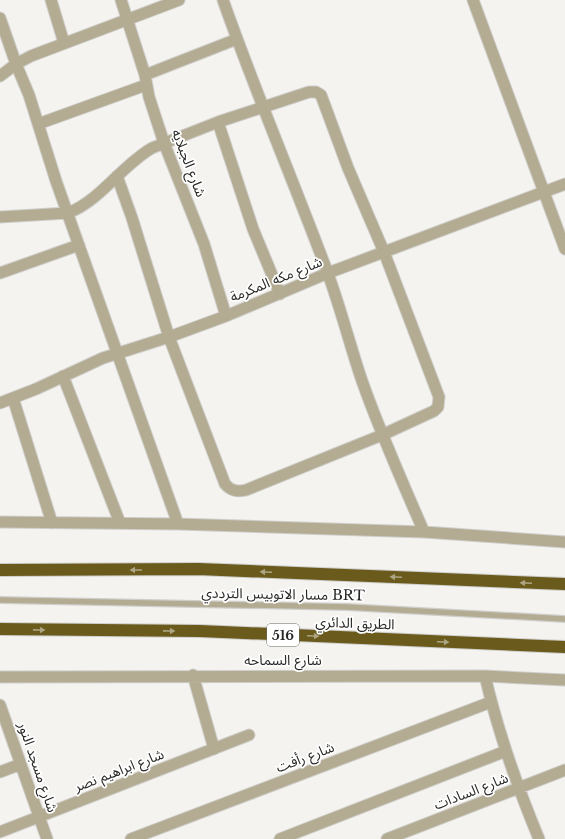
<svg xmlns="http://www.w3.org/2000/svg" width="565" height="839" font-family="'Libre Baskerville','Noto Sans Arabic',serif">
  <style>
    .lines { fill: none; stroke-linecap: round; stroke-linejoin: round }
    .lane-casing { stroke: #cfcecb; stroke-width: 8 }
    .street-casing { stroke: #cfcecb; stroke-width: 13 }
    .highway-casing { stroke: #cfcecb; stroke-width: 14 }
    .lane { stroke: #b3ac92; stroke-width: 5.5 }
    .street { stroke: #b3ac92; stroke-width: 11 }
    .highway { stroke: #6a5b1d; stroke-width: 12 }
    .oneway { fill: #ada583 }
    .labels { text-anchor: middle; stroke-width: 3.5; stroke-linejoin: round; paint-order: stroke }
    .shield { fill: #fff; stroke: #686866; stroke-width: 1 }
    .shield-label { font-size: 13px; font-weight: bold; fill: #272725 }
    .street-label { font-size: 14px; fill: #272725; stroke: #fff }
  </style>
  <rect width="100%" height="100%" fill="#f4f3ef"/>
  <g class="lines">
    <defs>
      <path id="lane" d="M0 600 347 607 565 619"/>
      <path id="street" d="M51 0 64 43
        M121 0 145 75 149 97 164 143 204 244 226 316
        M223 0C255 91 293 180 327 271 340 306 349 342 361 378 379 430 402 481 424 532
        M473 0 565 249
        M0 18 16 64 29 95 56 181 178 524
        M145 75 237 39
        M0 76 16 64 31 56 179 0
        M218 122 253 229 280 294
        M38 124 146 85
        M0 217 68 213C101 200 121 166 152 148L218 122 309 92H316L321 95 348 168 384 252 439 397 438 407 434 411 382 435 246 490C237 492 231 491 225 484L169 337 132 218 117 176
        M0 273 79 245
        M63 376 120 523
        M13 398 52 523
        M0 403 36 389 103 358 169 337 226 316 328 273 565 184
        M0 522 178 524 424 532 565 542
        M193 675 214 749
        M485 676C498 732 517 786 539 839
        M0 677 485 676 565 680
        M0 705 47 839
        M0 772 21 764
        M0 832 249 735
        M131 839 491 702
        M280 839 506 751
        M387 839 565 770"/>
      <path id="highway" d="M0 570 198 569 565 584
        M0 629 200 631 565 647"/>
    </defs>
    <use href="#lane" class="lane-casing"/>
    <use href="#street" class="street-casing"/>
    <use href="#highway" class="highway-casing"/>
    <use href="#lane" class="lane"/>
    <use href="#street" class="street"/>
    <use href="#highway" class="highway"/>
  </g>
  <defs><path id="oneway-solid" d="M-6-.8H1V-3.2L6.5 0L1 3.2V.8H-6Z"/></defs>
  <g class="oneway">
    <use href="#oneway-solid" transform="translate(136 570) rotate(180)"/>
    <use href="#oneway-solid" transform="translate(266 572) rotate(-178)"/>
    <use href="#oneway-solid" transform="translate(396 577) rotate(-178)"/>
    <use href="#oneway-solid" transform="translate(526 583) rotate(-178)"/>
    <use href="#oneway-solid" transform="translate(39 630) rotate(1)"/>
    <use href="#oneway-solid" transform="translate(169 631) rotate(1)"/>
    <use href="#oneway-solid" transform="translate(313 636) rotate(2)"/>
    <use href="#oneway-solid" transform="translate(443 642) rotate(2)"/>
  </g>
  <g class="labels">
    <rect class="shield" x="267" y="624" width="32" height="22" rx="3"/>
    <g class="shield-label">
      <text x="283" y="640">516</text>
    </g>
    <g class="street-label">
      <text transform="translate(189 163) rotate(69)" y="5">شارع الجبلايه</text>
      <text transform="translate(276 279) rotate(-22)" y="5">شارع مكه المكرمة</text>
      <text transform="translate(283 594) rotate(1)" y="5">مسار الاتوبيس الترددي BRT</text>
      <text transform="translate(355 623) rotate(2)" y="5">الطريق الدائري</text>
      <text x="283" y="665">شارع السماحه</text>
      <text transform="translate(305 757) rotate(-21)" y="5">شارع رأفت</text>
      <text transform="translate(38 767) rotate(71)" y="5">شارع مسجد النور</text>
      <text transform="translate(119 770) rotate(-21)" y="5">شارع ابراهيم نصر</text>
      <text transform="translate(471 791) rotate(-21)" y="5">شارع السادات</text>
    </g>
  </g>
</svg>
